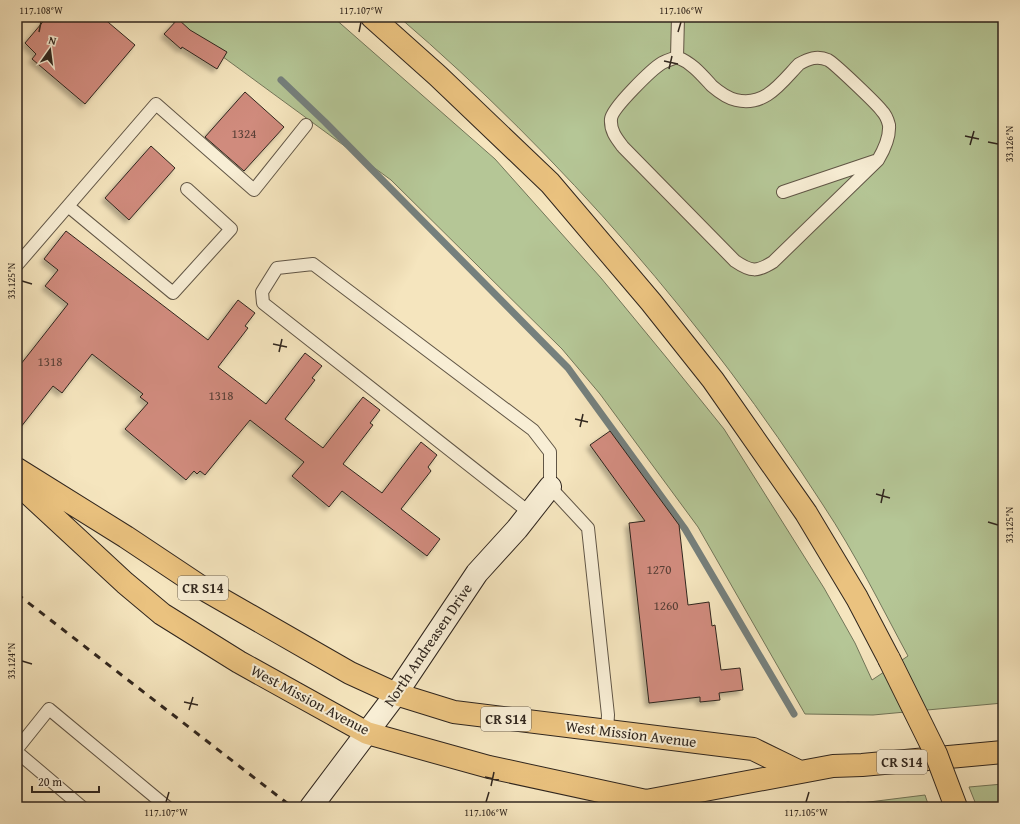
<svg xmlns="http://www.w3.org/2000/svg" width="1020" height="824" font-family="'Gentium Book Plus',serif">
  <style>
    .green { fill: #b5c696; stroke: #72765a }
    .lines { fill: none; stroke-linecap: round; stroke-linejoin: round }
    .stream { stroke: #75807d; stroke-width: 7 }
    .building { fill: #d08b7d; stroke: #30261e; filter: url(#shadow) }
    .lane-casing { stroke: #615646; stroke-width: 14 }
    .secondary-casing { stroke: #30261e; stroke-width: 24 }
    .primary-casing { stroke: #30261e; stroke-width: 24 }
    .highway-casing { stroke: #30261e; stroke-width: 24 }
    .lane { stroke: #f8eed5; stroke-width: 12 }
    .secondary { stroke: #f8eed5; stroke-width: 22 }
    .primary { stroke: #eac27f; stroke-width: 22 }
    .highway { stroke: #eac27f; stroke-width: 22 }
    .rail { stroke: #30261e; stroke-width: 3; stroke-dasharray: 7 7; stroke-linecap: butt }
    .highway-bridge-casing { stroke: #30261e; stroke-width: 24; stroke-linecap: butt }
    .highway-bridge { stroke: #eac27f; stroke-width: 22 }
    .ticks { fill: none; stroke: #30261e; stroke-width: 1.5 }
    .labels { text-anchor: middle; stroke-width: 4; stroke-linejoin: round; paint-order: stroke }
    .number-label { font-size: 13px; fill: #583f36 }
    .shield { fill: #f8eed5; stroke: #6c6255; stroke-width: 1 }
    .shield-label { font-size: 14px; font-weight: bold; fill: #30261e }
    .street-label { font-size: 15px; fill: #30261e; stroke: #f8eed5 }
    .neatline { fill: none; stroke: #30261e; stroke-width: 1.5 }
    .ticks-label { font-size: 10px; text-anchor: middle; fill: #30261e }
  </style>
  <defs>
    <filter id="shadow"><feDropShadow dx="-3.5" dy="3.5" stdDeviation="2" flood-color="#0004"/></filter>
  </defs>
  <rect width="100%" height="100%" fill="#f5e5be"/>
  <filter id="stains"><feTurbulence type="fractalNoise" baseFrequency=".005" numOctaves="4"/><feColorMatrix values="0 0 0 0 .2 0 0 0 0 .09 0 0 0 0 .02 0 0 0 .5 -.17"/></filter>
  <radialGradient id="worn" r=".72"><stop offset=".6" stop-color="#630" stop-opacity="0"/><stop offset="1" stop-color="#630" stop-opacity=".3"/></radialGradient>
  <path class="green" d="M165 17H333L495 159 601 278 666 357 724 429 824 588 855 643 872 680 908 656C881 606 855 553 823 505 706 323 563 158 399 17H1003V703L873 715 805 714 698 527 600 394 562 349 391 180 189 32Z
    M1003 784V807H977L969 787Z
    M925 795 929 807H855L853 804Z"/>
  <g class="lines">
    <path class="stream" d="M281 80 325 122 568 368 685 529 794 714
      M848 805V807"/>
  </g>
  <path class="building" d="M47 17H102L135 45 85 104 32 59 36 54 25 43Z
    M178 19 190 30 227 52 217 69 182 47 181 49 164 34Z
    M245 92 284 127 244 171 205 137Z
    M151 146 175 168 129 220 105 198Z
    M66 231 208 340 238 300 255 313 245 326 248 328 218 367 266 404 305 353 322 366 312 378 315 380 285 419 323 448 363 397 380 410 370 423 373 425 343 464 382 493 421 442 437 455 428 467 431 471 401 509 440 539 427 556 342 491 329 507 292 476 304 462 250 420 205 475 200 471 197 474 194 471 186 480 125 429 148 403 140 397 143 394 92 354 62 393 53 386 17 432V369L68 304 45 286 58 270 44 259Z
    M610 431 679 525 688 605 709 602 712 626 715 625 721 670 740 668 743 690 719 693 720 700 700 702V697L649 703 629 523 645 521 590 445Z"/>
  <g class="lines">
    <defs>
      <path id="lane" d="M677 57C692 63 701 74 712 86 719 92 727 98 736 100 765 107 781 83 799 64 808 59 817 55 828 60 834 63 877 104 882 111 885 114 888 121 889 125 890 138 884 150 878 160L773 262C757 272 751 272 735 261L623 147C617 139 610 131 611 119 612 108 652 69 662 63 667 60 672 59 677 57Z
        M677 57 678 17
        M783 192 875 161
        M68 206 173 293 231 229 187 189
        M17 265 156 104 254 190 306 125
        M530 513 263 303 262 292 277 268 313 264 533 430 550 452V487L588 528 608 715 607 731
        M17 749 49 709 167 807
        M17 752 82 807"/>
      <path id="secondary" d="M311 807 396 694 477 573 517 529 550 487"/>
      <path id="primary" d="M17 469 126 537 207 591 350 673 396 694 454 712 753 749 800 772
        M17 483 125 583 162 614 239 662 367 733 489 767 646 801 833 766 862 765 1003 752"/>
      <path id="highway" d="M372 17 438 76 550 183 651 302 713 380 806 513 857 598 889 659"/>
    </defs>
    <use href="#lane" class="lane-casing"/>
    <use href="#secondary" class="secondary-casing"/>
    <use href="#primary" class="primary-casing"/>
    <use href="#highway" class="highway-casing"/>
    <use href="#lane" class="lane"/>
    <use href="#secondary" class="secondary"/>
    <use href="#primary" class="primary"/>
    <use href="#highway" class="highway"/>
    <path class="rail" d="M17 594 292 807"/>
    <defs>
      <path id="highway-bridge" d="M889 659 936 754 956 807"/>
    </defs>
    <use href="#highway-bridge" class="highway-bridge-casing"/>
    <use href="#highway-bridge" class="highway-bridge"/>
  </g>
  <path class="ticks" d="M39 32 41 22M359 32 361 22M678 32 681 22M664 61 678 64M669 69 672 56M965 136 979 139M988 142 998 144M970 145 974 131M22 281 32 284M273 344 287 347M279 352 282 339M575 419 588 422M580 427 583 414M876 494 890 498M881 503 884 489M988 522 998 525M22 661 32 664M184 702 198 705M189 710 193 697M485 777 499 780M491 786 494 772M166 802 169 792M486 802 489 792M806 802 809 792"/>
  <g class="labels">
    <g class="number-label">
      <text x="244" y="138">1324</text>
      <text x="50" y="366">1318</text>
      <text x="221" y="400">1318</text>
      <text x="659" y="574">1270</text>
      <text x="666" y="610">1260</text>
    </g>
    <g class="shield">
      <rect x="178" y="576" width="50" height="24" rx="3"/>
      <rect x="481" y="707" width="50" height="24" rx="3"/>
      <rect x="877" y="750" width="50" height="24" rx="3"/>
    </g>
    <g class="shield-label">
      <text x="203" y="593">CR S14</text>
      <text x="506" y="724">CR S14</text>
      <text x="902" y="767">CR S14</text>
    </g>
    <g class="street-label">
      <text transform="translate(428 645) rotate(-56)" y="5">North Andreasen Drive</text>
      <text transform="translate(310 700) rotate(28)" y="5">West Mission Avenue</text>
      <text transform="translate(631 734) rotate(7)" y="5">West Mission Avenue</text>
    </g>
  </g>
  <rect width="1020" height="824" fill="none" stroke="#f5e5be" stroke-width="44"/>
  <g transform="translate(50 50) rotate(14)" stroke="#f8eed5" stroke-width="3" paint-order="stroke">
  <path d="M0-3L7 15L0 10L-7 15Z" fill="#30261e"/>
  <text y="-6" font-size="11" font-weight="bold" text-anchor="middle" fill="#30261e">N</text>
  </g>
  <path d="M32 786v6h67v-6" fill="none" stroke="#30261e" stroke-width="2"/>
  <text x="38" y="786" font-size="12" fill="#30261e" stroke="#f8eed5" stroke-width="3" paint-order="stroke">20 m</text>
  <rect x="22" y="22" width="976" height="780" class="neatline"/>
  <g class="ticks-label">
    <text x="41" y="14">117.108°W</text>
    <text x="361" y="14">117.107°W</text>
    <text x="681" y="14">117.106°W</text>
    <text transform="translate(1009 144) rotate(-90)" y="4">33.126°N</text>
    <text transform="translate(11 281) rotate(-90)" y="4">33.125°N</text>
    <text transform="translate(1009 525) rotate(-90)" y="4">33.125°N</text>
    <text transform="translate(11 661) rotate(-90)" y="4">33.124°N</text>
    <text x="166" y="816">117.107°W</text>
    <text x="486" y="816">117.106°W</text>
    <text x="806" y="816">117.105°W</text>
  </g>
  <rect width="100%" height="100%" filter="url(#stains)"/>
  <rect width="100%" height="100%" fill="url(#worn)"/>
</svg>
